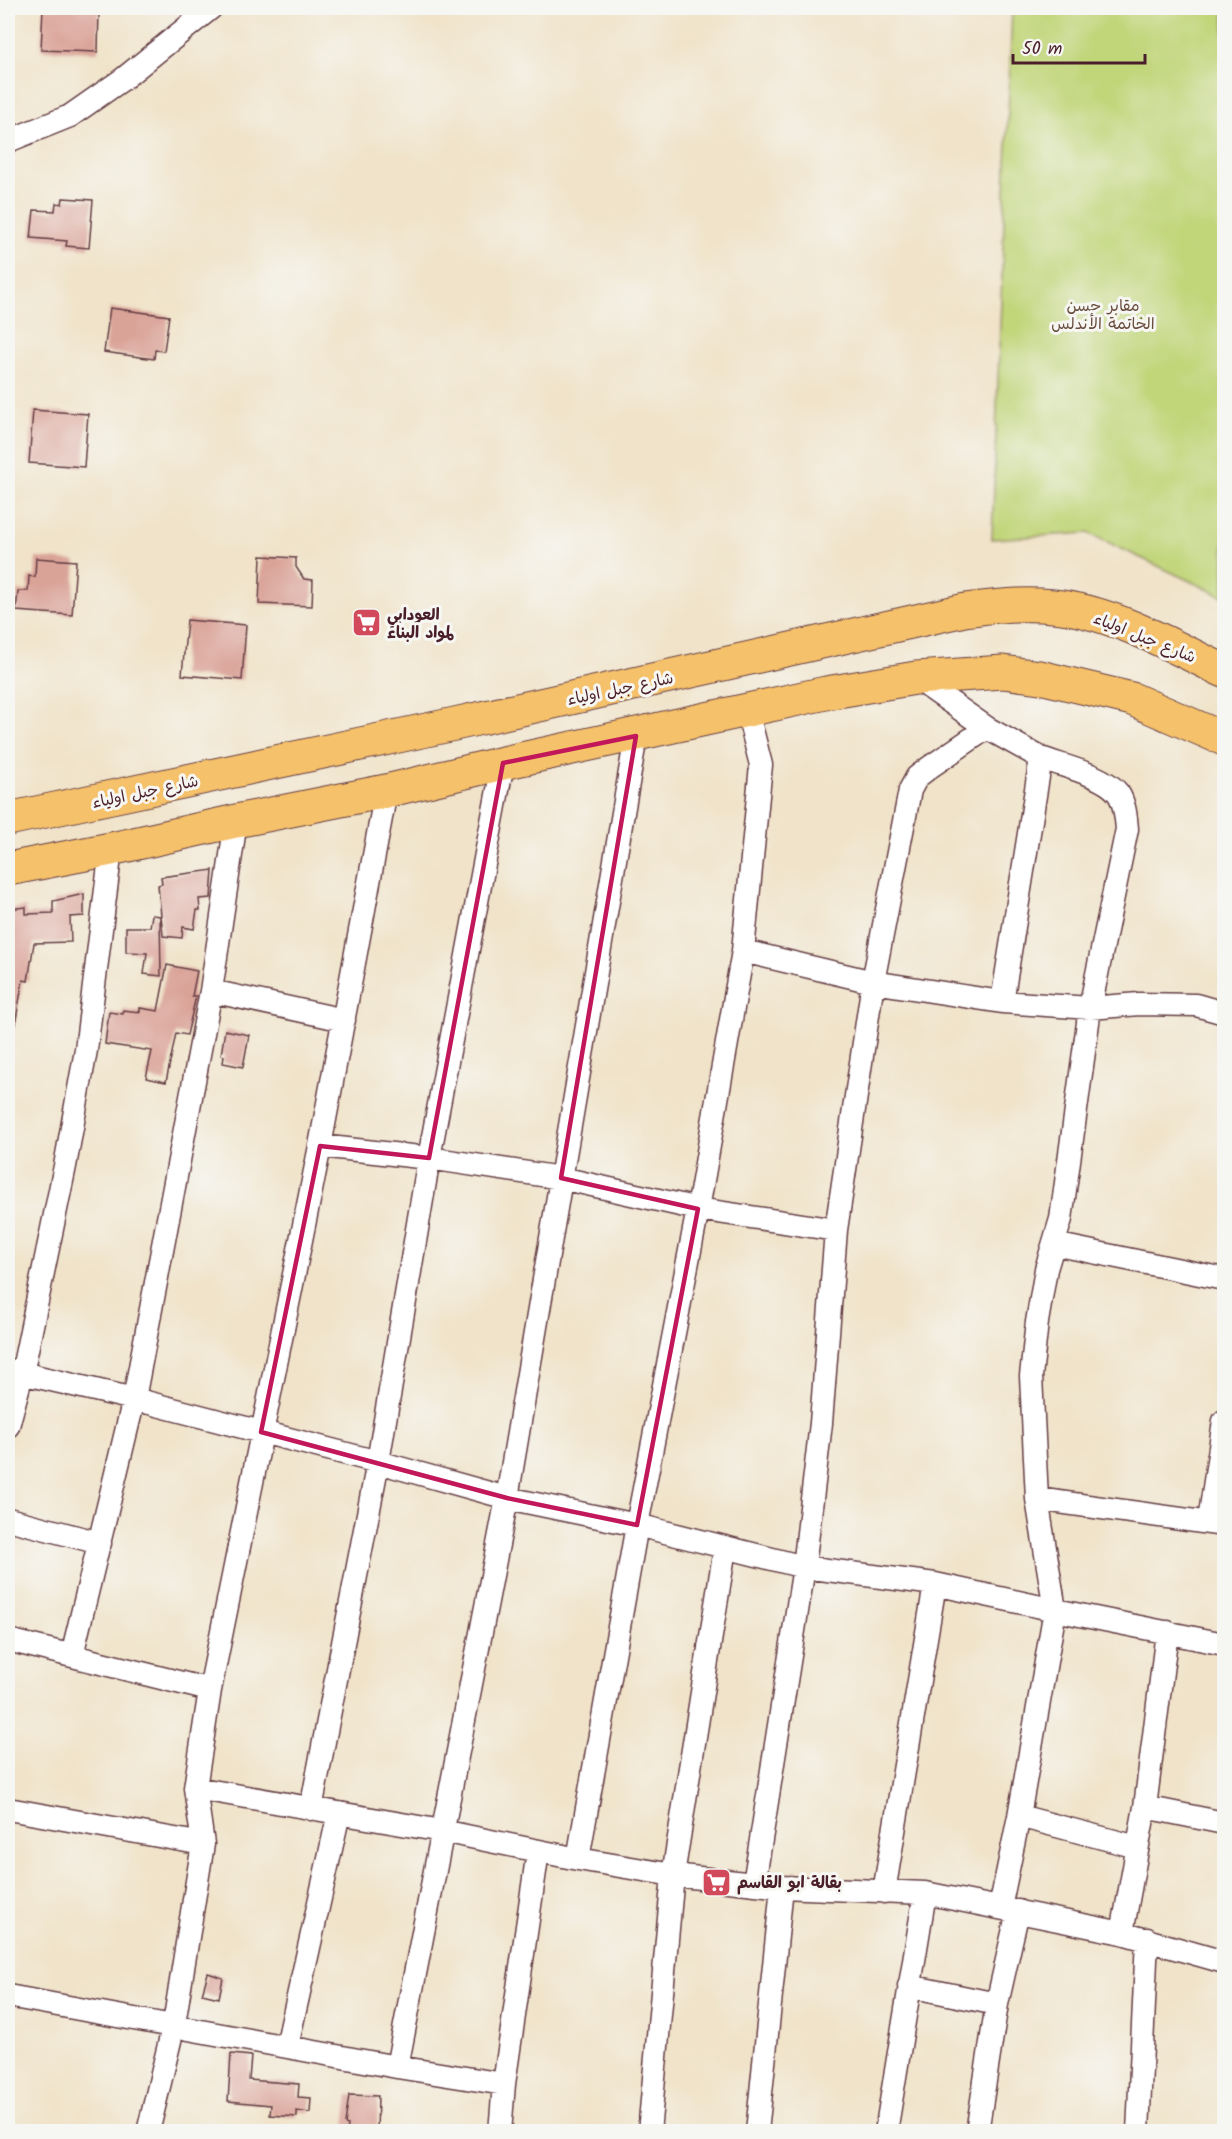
<svg xmlns="http://www.w3.org/2000/svg" width="1232" height="2139" font-family="Kalam,'Playpen Sans Arabic',sans-serif">
  <style>
    .green { fill: #c1d579; stroke: #867a52; stroke-width: 1.5 }
    .building { fill: #daa398 }
    .lines { fill: none; stroke-linecap: round; stroke-linejoin: round }
    .minor-casing { stroke: #633c43; stroke-width: 25 }
    .highway-casing { stroke: #633c43; stroke-width: 35 }
    .minor { stroke: #fff; stroke-width: 22 }
    .highway { stroke: #f5c16b; stroke-width: 33 }
    .marked { fill: none; stroke: #c2185b; stroke-width: 4.5; stroke-linejoin: round }
    .labels { text-anchor: middle; stroke-width: 6; stroke-linejoin: round; paint-order: stroke }
    .park-label { font-size: 16px; fill: #684c3e; stroke: #f6f6f2 }
    .poi-label { font-size: 16px; font-weight: bold; fill: #4a1f2b; stroke: #f6f6f2; text-anchor: start }
    .street-label { font-size: 16px; fill: #4a1f2b; stroke: #f6f6f2 }
  </style>
  <rect width="100%" height="100%" fill="#f6f6f2"/>
  <filter id="ink" filterUnits="userSpaceOnUse"><feTurbulence type="fractalNoise" baseFrequency=".0167" numOctaves="2"/><feDisplacementMap in="SourceGraphic" scale="12" xChannelSelector="R" yChannelSelector="G"/><feConvolveMatrix kernelMatrix="1 2 1 2 8 2 1 2 1" color-interpolation-filters="sRGB"/></filter>
  <filter id="wash" filterUnits="userSpaceOnUse"><feTurbulence type="fractalNoise" baseFrequency=".008" numOctaves="4" result="noise"/><feDisplacementMap in="SourceGraphic" scale="24" xChannelSelector="R" yChannelSelector="G"/><feGaussianBlur stdDeviation="1.35" result="paint"/><feColorMatrix in="noise" values="0 0 0 0 0 0 0 0 0 0 0 0 0 0 0 0 0 1.4 0 .05"/><feComposite in="paint" operator="in"/></filter>
  <g filter="url(#wash)">
    <rect width="100%" height="100%" fill="#f0e3c9"/>
    <path class="green" d="M1012 8H1224V597L1088 533 992 539Z"/>
    <g id="blocks">
      <path class="building" d="M43 8H99L98 52 41 50Z
        M63 198 93 200 89 248 66 246 67 241 31 238 34 210 55 211 56 203 62 204Z
        M110 308 169 316 164 351 155 350 154 359 104 352Z
        M33 410 88 414 84 467 29 463Z
        M261 556 296 558V567L304 579 313 580 312 606 259 604Z
        M36 558 76 561 72 615 16 611 18 591H28L29 576 35 577Z
        M187 620 246 625 242 680 182 675Z
        M213 870 211 898 199 899 200 910H197L194 929 183 927 182 938 163 936 158 885 162 884 161 877Z
        M84 894V916L70 917 71 942 34 943 28 981 23 980 15 1025 8 1024V909L26 907V914L53 913V901Z
        M152 915 160 916 161 976 144 974 147 953 126 952V927H150Z
        M167 965 197 971 192 996H196L187 1035 176 1033 166 1082 146 1078 152 1051 105 1044 109 1012 123 1014V1010L140 1012V1008L158 1011Z
        M225 1030 249 1035 243 1067 223 1063 224 1056 221 1055Z
        M208 1973 223 1978 219 1998 202 1994Z
        M231 2054 251 2056 249 2080 299 2084 298 2097 311 2098 310 2113 297 2111V2117L270 2115 271 2105 228 2101Z
        M349 2095 378 2096 377 2132H347L348 2125 345 2124Z"/>
    </g>
  </g>
  <g filter="url(#ink)">
    <use href="#blocks" fill-opacity="0" stroke="#633c43" stroke-width="1.5"/>
    <g class="lines">
      <defs>
        <path id="minor" d="M8 141 70 116 123 79 211 8
          M916 678 987 728 1041 758 1002 1002
          M743 951 873 982 1002 1002 1090 1008 1139 1004 1196 1005 1224 1013
          M211 991 344 1020
          M320 1146 429 1158 561 1178 698 1209 836 1230
          M1054 1244 1224 1279
          M8 1370 134 1399 378 1462 507 1498 637 1525 804 1567 935 1584 1055 1610 1224 1644
          M8 1426 22 1374 65 1166 86 1050 111 849
          M1037 1499 1224 1525
          M8 1519 100 1543
          M1209 1521 1224 1421
          M8 1640 210 1690
          M72 1655 134 1399 211 991 236 821
          M195 1788 442 1831 578 1859 673 1875 782 1887 925 1893 1122 1933 1224 1962
          M1145 1807 1224 1823
          M8 1809 203 1844
          M311 1809 378 1462 429 1158 503 763
          M1019 1816 1137 1847
          M578 1859 637 1525 698 1209 743 951 761 765 747 710
          M754 1884 804 1567 821 1423 836 1230 873 982 910 790 917 777 930 767 987 728
          M884 1892 935 1584
          M1000 1908 1019 1816 1055 1610 1037 1499 1031 1376 1037 1322 1046 1269 1061 1219 1090 1008 1127 829C1126 818 1125 803 1118 793 1104 775 1062 766 1041 758
          M1122 1933 1145 1807 1167 1632
          M909 1986 997 2004
          M8 1996 397 2067 504 2084
          M287 2046 339 1813
          M397 2067 507 1498 636 736
          M148 2132 174 2024 203 1844 195 1788 210 1690 320 1146 386 791
          M500 2132 504 2084 538 1851
          M649 2132 673 1875 725 1548
          M757 2132 782 1887
          M886 2132 925 1893
          M977 2132 997 2004 1018 1911
          M1138 2132 1147 1939"/>
        <path id="highway" d="M8 819 450 725 965 610C995 606 1023 603 1053 606 1111 611 1172 646 1224 671
          M8 869 111 849 236 821 386 791 503 763 826 693 916 678 1003 672 1040 677 1132 699 1224 739"/>
      </defs>
      <use href="#minor" class="minor-casing"/>
      <use href="#highway" class="highway-casing"/>
      <use href="#minor" class="minor"/>
      <use href="#highway" class="highway"/>
    </g>
  </g>
  <path class="marked" d="M636 736 561 1178 698 1209 637 1525 507 1498 261 1432 320 1146 429 1158 503 763Z"/>
  <defs>
    <symbol id="supermarket-square" viewBox="-11 -11 22 22"><rect x="-9" y="-9" width="18" height="18" rx="4" fill="#d1495b" stroke="#f6f6f2"/><path d="M-6-5.5h2.5l.6 2H6L4.5 2H-2.5L-4.4-4H-6ZM-1.5 3.2a1.3 1.3 0 1 0 .1 0ZM3 3.2a1.3 1.3 0 1 0 .1 0Z" fill="#fff"/></symbol>
  </defs>
  <g fill-rule="evenodd">
    <use href="#supermarket-square" x="350" y="606" width="33" height="33"/>
    <use href="#supermarket-square" x="700" y="1866" width="33" height="33"/>
  </g>
  <g class="labels">
    <g class="park-label">
      <text x="1103" y="311">مقابر حسن<tspan x="1103" dy="18">الخاتمة الأندلس</tspan></text>
    </g>
    <g class="poi-label">
      <text x="387" y="620">العودابي<tspan x="387" dy="18">لمواد البناء</tspan></text>
      <text x="737" y="1888">بقالة ابو القاسم</text>
    </g>
    <g class="street-label">
      <text transform="translate(1145 637) rotate(22)" y="6">شارع جبل اولياء</text>
      <text transform="translate(620 688) rotate(-12)" y="6">شارع جبل اولياء</text>
      <text transform="translate(145 791) rotate(-12)" y="6">شارع جبل اولياء</text>
    </g>
  </g>
  <rect width="1232" height="2139" fill="none" stroke="#f6f6f2" stroke-width="30"/>
  <path d="M1013 54v9h132v-9" fill="none" stroke="#4a1f2b" stroke-width="3"/>
  <text x="1022" y="54" font-size="18" fill="#4a1f2b" stroke="#f6f6f2" stroke-width="4.5" paint-order="stroke">50 m</text>
</svg>
